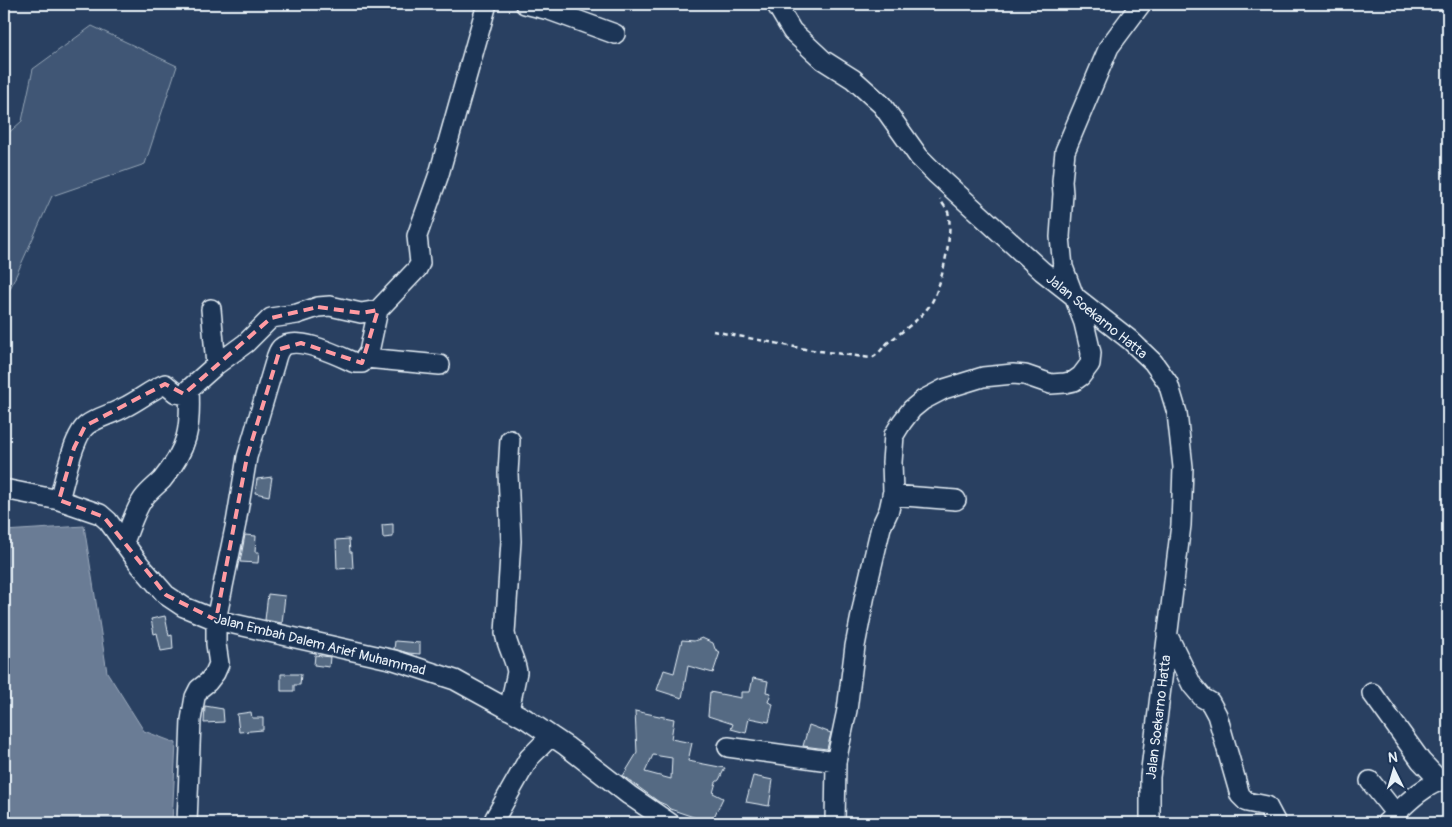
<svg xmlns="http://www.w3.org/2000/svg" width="1452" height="827" font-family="Pangolin,sans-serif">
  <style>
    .green { fill: #415774; stroke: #94a4b6 }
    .water { fill: #6b7c95; stroke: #9dabbd }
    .building { fill: #556a83; stroke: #e8f1f8; fill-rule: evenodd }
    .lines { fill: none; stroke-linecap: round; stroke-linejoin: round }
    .minor-casing { stroke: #e8f1f8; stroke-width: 22 }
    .path { stroke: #e8f1f8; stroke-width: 2.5; stroke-dasharray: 5 4; stroke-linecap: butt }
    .minor { stroke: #1d3557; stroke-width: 19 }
    .marked { fill: none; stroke: #ff9aa2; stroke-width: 4; stroke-dasharray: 10 6; stroke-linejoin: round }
    .labels { text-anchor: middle; stroke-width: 4; stroke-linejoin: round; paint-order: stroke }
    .street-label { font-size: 14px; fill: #e8f1f8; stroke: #1d3557 }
  </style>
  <rect width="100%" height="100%" fill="#294061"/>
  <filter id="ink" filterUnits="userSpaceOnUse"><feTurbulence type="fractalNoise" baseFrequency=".02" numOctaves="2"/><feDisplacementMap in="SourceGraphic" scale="10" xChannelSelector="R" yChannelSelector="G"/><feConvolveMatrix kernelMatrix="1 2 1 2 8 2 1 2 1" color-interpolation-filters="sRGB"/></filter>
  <g filter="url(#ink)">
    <path class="green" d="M92 26 177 66 145 164 52 196 9 291H4V137L22 121 33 69Z"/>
    <path class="water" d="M84 526 107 672 144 731 176 743 172 823H4V531Z"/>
    <path class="building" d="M272 477 269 496 255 493 257 479Z
      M393 524V537L383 538 382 525Z
      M245 535 256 536 255 552H259L258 563 240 562Z
      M349 539 350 552H352L353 568 337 569 336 540Z
      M268 594 285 596 282 623 265 620Z
      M165 616 169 636 172 635 173 649 161 651 157 633 154 634 151 619Z
      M702 638 713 643 715 649 720 652 713 673 688 666 682 698 657 690 664 670 674 673 682 640 694 641Z
      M395 641 420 643V654L408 653 394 649Z
      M315 655 330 657 329 667 314 665Z
      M281 674H301L300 685H294V691H281Z
      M753 678 768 681 766 692 771 693 768 702 773 704 769 722 749 718 746 733 731 729 733 724 708 716 710 692 741 698V692H750Z
      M205 706 223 709 224 722 204 723Z
      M635 711 674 719 671 739 692 743 688 761 725 768 719 780 716 782 713 793 723 798 711 823 670 809 666 805 659 802 623 776 637 753ZM653 755 672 758 671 779 645 772Z
      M251 712 252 718H263V730L239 732 237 714Z
      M809 725 831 733 827 749 803 746Z
      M753 776 773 780 769 806 746 802Z"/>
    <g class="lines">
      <defs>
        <path id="minor" d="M525 4 549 10 615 34
          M776 4 792 31 823 60 853 79 882 105 919 157 937 175 1042 271 1130 340 1153 362 1168 383 1177 413 1183 467 1181 525 1150 777V823
          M211 309 216 365
          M366 358 440 365
          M4 489 59 500 100 514 108 521 140 565 166 595 184 607 216 620 394 660 455 680 526 719 566 746 629 795 670 823
          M892 495 956 500
          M59 500C64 483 73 435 87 425 98 417 113 414 125 407 139 400 151 390 165 384L176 393 189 395
          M124 542C130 528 134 512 143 499 148 492 156 486 162 480 188 448 191 429 189 389L216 365 246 343 271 318 297 314 318 307 330 306 361 313 378 310 417 269 420 263 417 236 439 174 487 4
          M1167 634 1192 685 1203 698 1210 702 1217 715 1240 795 1247 802 1267 806 1276 823
          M1372 693 1421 761 1440 781
          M509 710 517 672C515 658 507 647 505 633L511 541 508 473 510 440
          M728 747 836 762
          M1370 781 1396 814
          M187 823 191 720 195 697 199 689 208 682 215 673 219 664 216 644V620L236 523 247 457 275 362C276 358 278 351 281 348 296 334 339 356 355 363H362L369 352 378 310
          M494 823 495 818 529 758 551 736
          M835 823 836 762 847 710 855 646 865 595 881 527 889 510 893 492 892 462 894 435 902 422 912 409 923 400 944 389 983 377 1013 374 1025 375 1051 384 1065 383 1074 381 1081 376 1090 364 1091 353 1084 323 1063 267 1060 237 1063 194 1062 181 1065 151 1109 47 1141 4
          M1386 823C1403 807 1424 783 1448 779"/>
      </defs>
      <use href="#minor" class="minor-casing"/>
      <path class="path" d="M713 331 805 349 871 358C879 355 883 346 890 341 904 330 920 319 930 305 941 290 954 230 948 212 946 208 942 203 940 199"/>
      <use href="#minor" class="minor"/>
    </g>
  </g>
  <path class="marked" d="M318 307 361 313 378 310 362 363 301 343 280 349 247 457 216 620 166 595 104 517 59 500 74 448 85 426 165 384 184 394 271 318Z"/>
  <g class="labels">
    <g class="street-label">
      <text transform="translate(1097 316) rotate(39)" y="5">Jalan Soekarno Hatta</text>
      <text transform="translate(320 644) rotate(14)" y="5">Jalan Embah Dalem Arief Muhammad</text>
      <text transform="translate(1158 717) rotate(-83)" y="5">Jalan Soekarno Hatta</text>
    </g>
  </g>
  <rect width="1452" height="827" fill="none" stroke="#1d3557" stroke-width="20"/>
  <rect x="10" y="10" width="1432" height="807" fill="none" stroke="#e8f1f8" stroke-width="2" filter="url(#ink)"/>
  <g transform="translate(1394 770) rotate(355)" stroke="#1d3557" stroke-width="4" paint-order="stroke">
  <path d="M0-4L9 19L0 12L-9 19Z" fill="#e8f1f8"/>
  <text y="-8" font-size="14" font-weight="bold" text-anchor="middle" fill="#e8f1f8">N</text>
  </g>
</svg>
